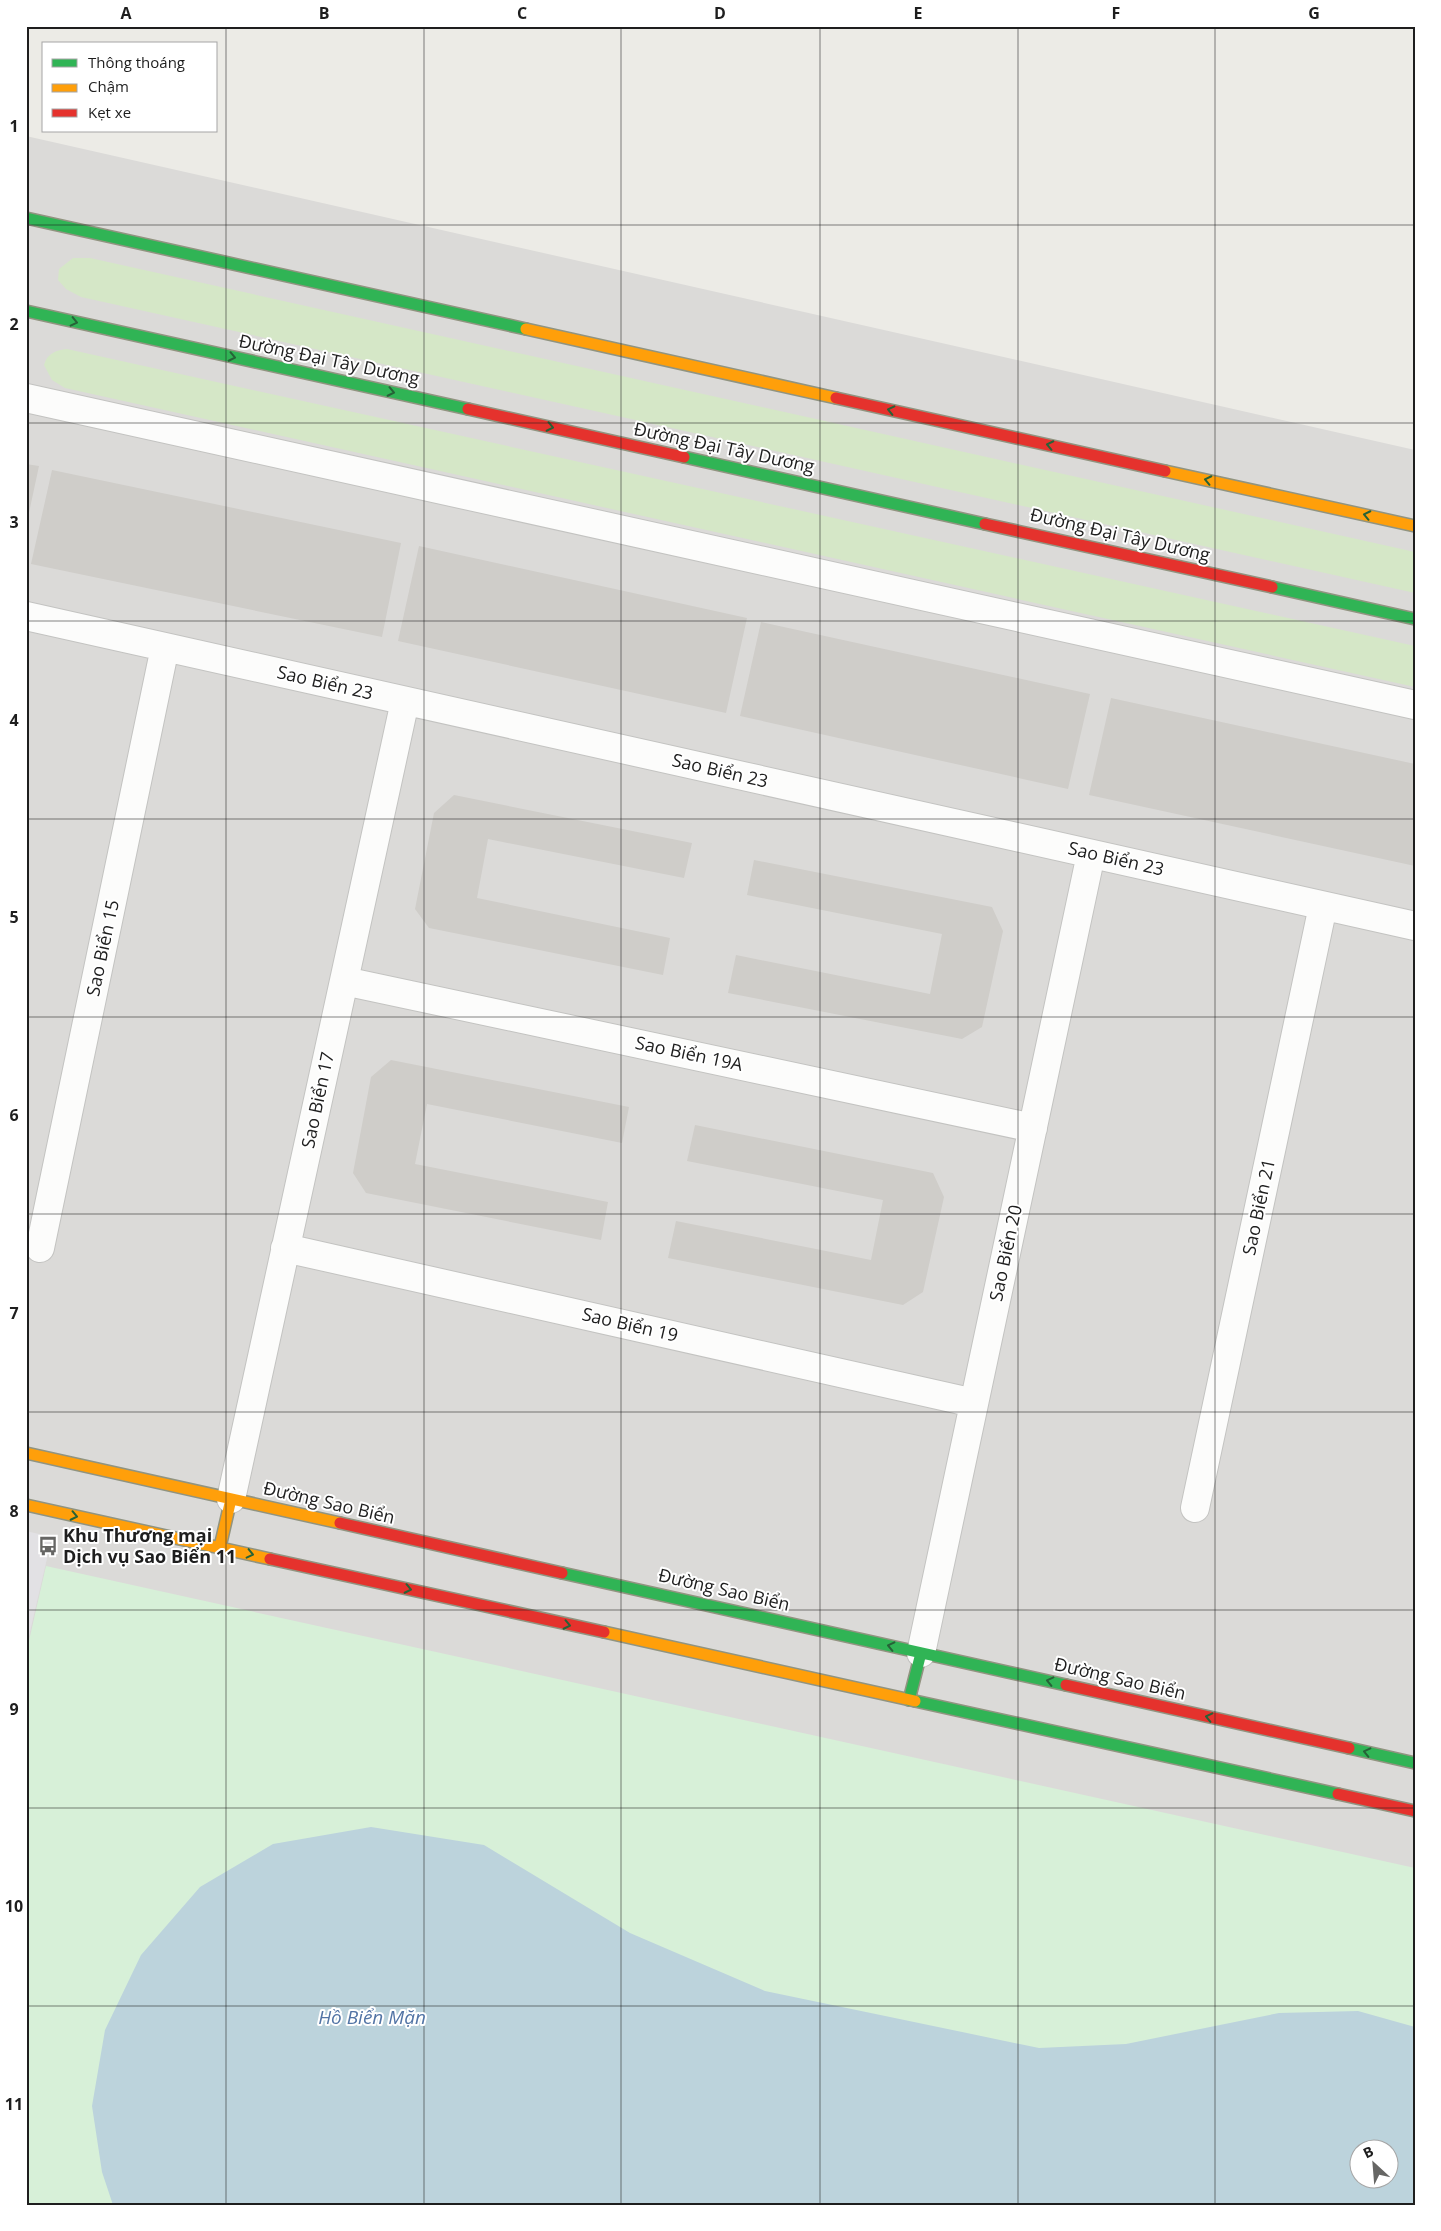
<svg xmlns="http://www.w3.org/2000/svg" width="1441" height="2231" font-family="'Open Sans',sans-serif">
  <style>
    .residential { fill: #dbdad8; fill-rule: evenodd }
    .grass { fill: #d5e7c7 }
    .park { fill: #d7f0d8; fill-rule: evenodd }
    .plaza { fill: #e2e1e4 }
    .water { fill: #bcd3dc; fill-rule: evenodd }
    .building { fill: #cfcdc9 }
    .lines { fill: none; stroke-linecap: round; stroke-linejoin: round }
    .street-casing { stroke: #c3c3c1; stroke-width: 30 }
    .fast-casing { stroke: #919480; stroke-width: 14 }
    .slow-casing { stroke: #919480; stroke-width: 14 }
    .jam-casing { stroke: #919480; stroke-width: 14 }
    .street { stroke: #fcfcfb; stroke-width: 28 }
    .fast { stroke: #30b455; stroke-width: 11 }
    .slow { stroke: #ff9f0a; stroke-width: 11 }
    .jam { stroke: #e5322d; stroke-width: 11 }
    .oneway { stroke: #266237 }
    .grid { fill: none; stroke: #1e1e1e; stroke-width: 1; stroke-opacity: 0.55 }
    .labels { text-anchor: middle; stroke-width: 4; stroke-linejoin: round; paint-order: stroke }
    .street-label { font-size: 18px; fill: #1e1e1e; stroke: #fff }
    .poi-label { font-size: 18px; font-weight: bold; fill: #1e1e1e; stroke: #fff; text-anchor: start }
    .water-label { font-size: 19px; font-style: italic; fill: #5274a5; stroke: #fff }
    .neatline { fill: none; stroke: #1e1e1e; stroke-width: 2 }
    .grid-label { font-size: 16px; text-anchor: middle; font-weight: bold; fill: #1e1e1e }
  </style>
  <rect width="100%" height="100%" fill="#ecebe6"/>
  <path class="residential" d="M26 136 1415 450V2205H26ZM1358 2148H1388V2178H1358Z"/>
  <path class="grass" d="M73 258H90L1415 552V593L81 297 66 289 58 280 59 269Z
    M67 349 1415 646V687L65 388 52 380 44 365C47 353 57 350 67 349Z"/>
  <path class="park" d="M46 1566 1415 1868V2205H26V1654ZM1358 2148H1388V2178H1358Z"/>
  <path class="plaza" d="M26 1531 52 1537 26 1649Z"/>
  <path class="water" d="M371 1827 484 1845 630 1933 765 1991 1039 2048 1126 2044 1279 2013 1358 2011 1415 2027V2205H113L102 2172 92 2106 105 2030 141 1955 200 1887 273 1844ZM1358 2148H1388V2178H1358Z"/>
  <path class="building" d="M26 464 39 466 27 522H26Z
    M52 470 401 543 382 637 31 564Z
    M419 546 747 618 726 713 398 641Z
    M761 622 1090 694 1068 789 740 716Z
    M1111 698 1415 764V866L1089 795Z
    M454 795 692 843 684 878 488 839 477 898 670 938 663 975 429 928 415 909 434 813Z
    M754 860 992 907 1003 931 982 1027 962 1039 728 993 736 955 930 994 942 934 747 895Z
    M391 1060 629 1107 622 1143 427 1104 415 1164 608 1202 601 1240 366 1193 353 1173 371 1077Z
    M695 1125 933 1173 944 1197 923 1292 903 1305 668 1258 676 1221 871 1260 883 1200 687 1161Z"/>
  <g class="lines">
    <defs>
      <path id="street" d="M26 398 1415 705
        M26 616 1415 926
        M344 981 1033 1128
        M40 1248 165 647
        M285 1248 974 1403
        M231 1499 405 701
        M1195 1508 1323 906
        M921 1653 1091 854"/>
      <path id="fast" d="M26 218 526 329
        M26 311 468 409
        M684 457 985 524
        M1272 587 1415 619
        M562 1573 1066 1685
        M909 1700 921 1653
        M915 1701 1338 1794
        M1349 1748 1415 1763"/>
      <path id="slow" d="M526 329 836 398
        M1165 471 1415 526
        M26 1453 340 1523
        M26 1505 270 1559
        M220 1547 231 1499
        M604 1632 915 1701"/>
      <path id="jam" d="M836 398 1165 471
        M468 409 684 457
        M985 524 1272 587
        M340 1523 562 1573
        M270 1559 604 1632
        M1066 1685 1349 1748
        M1338 1794 1415 1811"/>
    </defs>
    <use href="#street" class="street-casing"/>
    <use href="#fast" class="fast-casing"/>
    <use href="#slow" class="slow-casing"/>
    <use href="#jam" class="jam-casing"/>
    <use href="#street" class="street"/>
    <use href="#fast" class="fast"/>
    <use href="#slow" class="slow"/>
    <use href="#jam" class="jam"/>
  </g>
  <defs><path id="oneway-chevron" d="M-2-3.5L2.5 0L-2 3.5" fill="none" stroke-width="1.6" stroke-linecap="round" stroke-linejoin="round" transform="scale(1.25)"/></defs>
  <g class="oneway">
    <use href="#oneway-chevron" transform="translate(74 322) rotate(13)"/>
    <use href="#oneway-chevron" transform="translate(232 357) rotate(12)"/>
    <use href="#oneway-chevron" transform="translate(391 392) rotate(12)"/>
    <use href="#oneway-chevron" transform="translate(891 410) rotate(-167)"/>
    <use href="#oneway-chevron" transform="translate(550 427) rotate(12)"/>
    <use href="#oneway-chevron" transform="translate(1050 445) rotate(-168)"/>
    <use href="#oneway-chevron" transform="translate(1208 480) rotate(-168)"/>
    <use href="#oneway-chevron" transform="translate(1367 515) rotate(-168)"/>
    <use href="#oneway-chevron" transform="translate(74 1516) rotate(12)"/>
    <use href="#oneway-chevron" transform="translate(250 1554) rotate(13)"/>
    <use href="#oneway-chevron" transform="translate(408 1589) rotate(12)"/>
    <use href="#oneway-chevron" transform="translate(567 1625) rotate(12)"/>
    <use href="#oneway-chevron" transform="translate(891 1646) rotate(-167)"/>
    <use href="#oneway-chevron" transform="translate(1050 1681) rotate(-167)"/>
    <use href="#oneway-chevron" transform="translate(1209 1717) rotate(-167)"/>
    <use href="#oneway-chevron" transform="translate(1367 1752) rotate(-167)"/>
  </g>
  <path class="grid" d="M226 26V2205M424 26V2205M621 26V2205M820 26V2205M1018 26V2205M1215 26V2205M26 225H1415M26 423H1415M26 621H1415M26 819H1415M26 1017H1415M26 1214H1415M26 1412H1415M26 1610H1415M26 1808H1415M26 2006H1415"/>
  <defs>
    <symbol id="bus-bare" viewBox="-9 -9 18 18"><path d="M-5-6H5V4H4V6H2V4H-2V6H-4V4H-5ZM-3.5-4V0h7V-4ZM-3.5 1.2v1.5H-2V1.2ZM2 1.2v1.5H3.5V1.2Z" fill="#666664" stroke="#fff" stroke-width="2.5" paint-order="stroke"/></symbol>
  </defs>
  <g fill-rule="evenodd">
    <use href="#bus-bare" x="34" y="1532" width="28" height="28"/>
  </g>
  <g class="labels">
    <g class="street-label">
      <text transform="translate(329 360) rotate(12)" y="6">Đường Đại Tây Dương</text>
      <text transform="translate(724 448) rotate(12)" y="6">Đường Đại Tây Dương</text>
      <text transform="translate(1120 535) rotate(13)" y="6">Đường Đại Tây Dương</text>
      <text transform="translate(325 683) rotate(13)" y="6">Sao Biển 23</text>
      <text transform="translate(720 771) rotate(13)" y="6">Sao Biển 23</text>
      <text transform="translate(1116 859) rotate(13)" y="6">Sao Biển 23</text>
      <text transform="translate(103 948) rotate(-78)" y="6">Sao Biển 15</text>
      <text transform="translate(689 1054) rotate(12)" y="6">Sao Biển 19A</text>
      <text transform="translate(318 1100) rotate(-78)" y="6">Sao Biển 17</text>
      <text transform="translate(1259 1207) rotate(-78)" y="6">Sao Biển 21</text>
      <text transform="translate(1006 1253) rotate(-78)" y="6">Sao Biển 20</text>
      <text transform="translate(630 1325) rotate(13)" y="6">Sao Biển 19</text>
      <text transform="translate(329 1503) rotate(13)" y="6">Đường Sao Biển</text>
      <text transform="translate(724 1590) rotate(13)" y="6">Đường Sao Biển</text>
      <text transform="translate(1120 1679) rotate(13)" y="6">Đường Sao Biển</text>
    </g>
    <g class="poi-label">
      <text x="63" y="1542">Khu Thương mại<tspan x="63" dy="21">Dịch vụ Sao Biển 11</tspan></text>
    </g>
    <g class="water-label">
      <text x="372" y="2024">Hồ Biển Mặn</text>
    </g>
  </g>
  <rect width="1441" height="2231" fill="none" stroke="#ffffff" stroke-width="55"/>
  <rect x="42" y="42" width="175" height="90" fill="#ffffff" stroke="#a5a5a5"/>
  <rect x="52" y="59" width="25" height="8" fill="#30b455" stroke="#a5a5a5"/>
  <text x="88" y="68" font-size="15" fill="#1e1e1e">Thông thoáng</text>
  <rect x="52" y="84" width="25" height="8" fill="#ff9f0a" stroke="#a5a5a5"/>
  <text x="88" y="92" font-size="15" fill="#1e1e1e">Chậm</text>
  <rect x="52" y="109" width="25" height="8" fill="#e5322d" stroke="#a5a5a5"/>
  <text x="88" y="118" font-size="15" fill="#1e1e1e">Kẹt xe</text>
  <g transform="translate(1374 2164) rotate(334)"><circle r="24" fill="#ffffff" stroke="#a5a5a5"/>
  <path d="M0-4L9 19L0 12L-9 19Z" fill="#666664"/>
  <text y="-8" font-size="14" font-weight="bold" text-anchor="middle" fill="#1e1e1e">B</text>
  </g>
  <rect x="28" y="28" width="1386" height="2176" class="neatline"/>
  <g class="grid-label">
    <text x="126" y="19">A</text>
    <text x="324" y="19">B</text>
    <text x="522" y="19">C</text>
    <text x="720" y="19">D</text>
    <text x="918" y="19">E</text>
    <text x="1116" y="19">F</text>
    <text x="1314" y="19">G</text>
    <text x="14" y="132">1</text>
    <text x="14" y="330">2</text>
    <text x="14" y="528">3</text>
    <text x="14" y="726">4</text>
    <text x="14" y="923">5</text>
    <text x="14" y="1121">6</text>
    <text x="14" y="1319">7</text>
    <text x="14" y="1517">8</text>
    <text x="14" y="1715">9</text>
    <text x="14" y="1912">10</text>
    <text x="14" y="2110">11</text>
  </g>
</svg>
